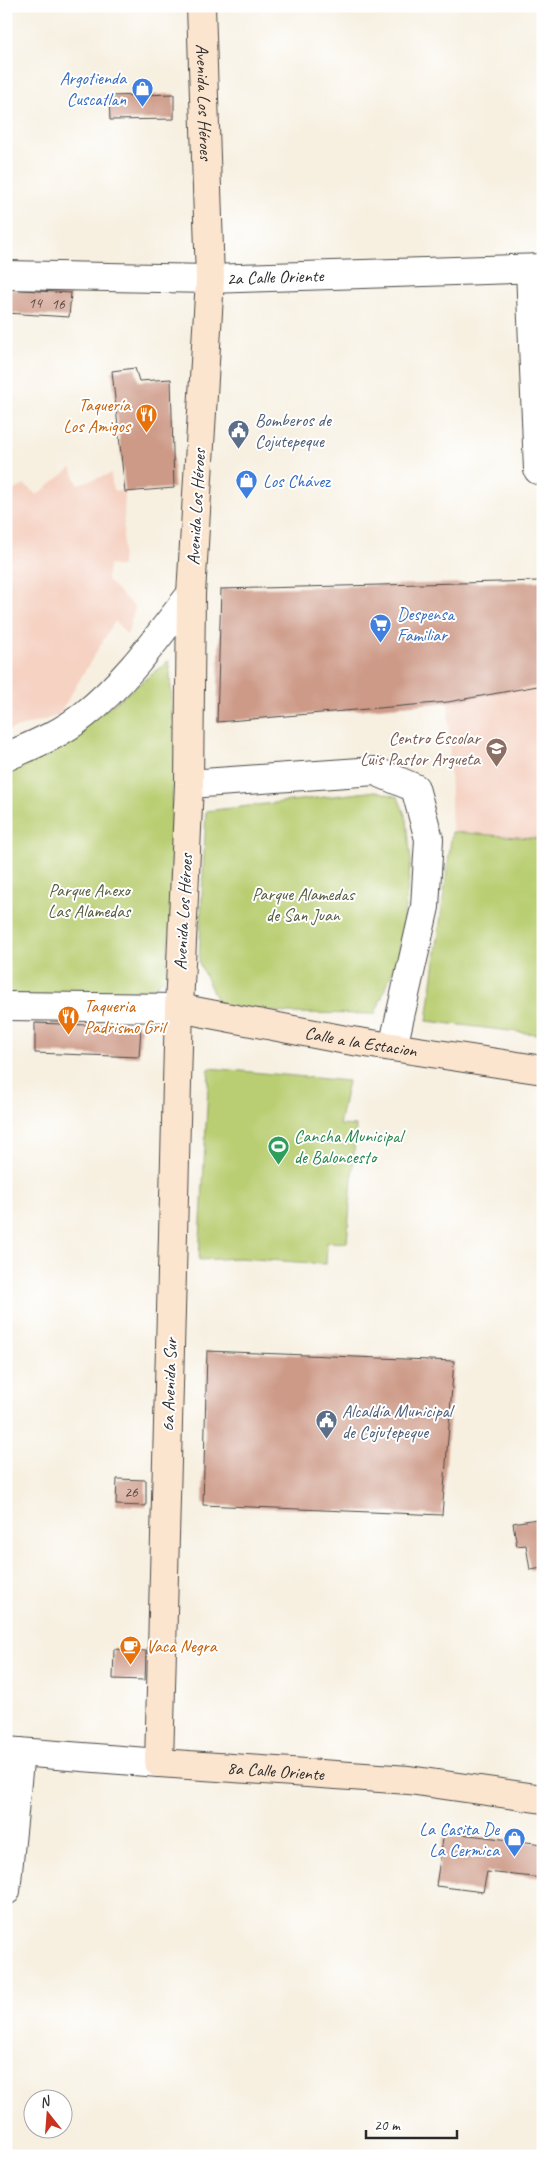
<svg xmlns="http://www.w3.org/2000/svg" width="549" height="2162" font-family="Caveat,sans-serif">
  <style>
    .built { fill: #f5d2c2 }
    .green { fill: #b9ce72; stroke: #727c4e }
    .building { fill: #cd9a87 }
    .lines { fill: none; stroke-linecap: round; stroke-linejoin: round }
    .minor-casing { stroke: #4a4946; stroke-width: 30 }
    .tertiary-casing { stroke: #4a4946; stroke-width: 30 }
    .secondary-casing { stroke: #4a4946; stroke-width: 30 }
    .minor { stroke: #fff; stroke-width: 28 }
    .tertiary { stroke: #fff; stroke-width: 28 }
    .secondary { stroke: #fce5cf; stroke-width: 28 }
    .labels { text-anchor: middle; stroke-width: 4; stroke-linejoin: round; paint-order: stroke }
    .number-label { font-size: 15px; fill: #544742 }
    .shop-label { font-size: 18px; fill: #366cbe; stroke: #fff; text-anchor: end }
    .street-label { font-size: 18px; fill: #2b2b2b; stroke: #fff }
    .food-label { font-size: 18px; fill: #c56008; stroke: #fff; text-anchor: start }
    .service-label { font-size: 18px; fill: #4e5e75; stroke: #fff; text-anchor: start }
    .education-label { font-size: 18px; fill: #785e54; stroke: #fff; text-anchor: end }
    .park-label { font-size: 18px; fill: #565c40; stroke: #fff }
    .leisure-label { font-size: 18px; fill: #27864d; stroke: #fff; text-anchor: start }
  </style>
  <rect width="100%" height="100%" fill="#fff"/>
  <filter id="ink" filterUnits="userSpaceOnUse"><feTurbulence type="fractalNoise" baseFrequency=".02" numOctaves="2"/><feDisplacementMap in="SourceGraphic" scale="10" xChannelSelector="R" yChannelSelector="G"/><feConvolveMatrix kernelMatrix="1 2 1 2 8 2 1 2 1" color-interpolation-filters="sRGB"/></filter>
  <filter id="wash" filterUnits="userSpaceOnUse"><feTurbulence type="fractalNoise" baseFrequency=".0096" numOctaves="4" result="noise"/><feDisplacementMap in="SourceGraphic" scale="20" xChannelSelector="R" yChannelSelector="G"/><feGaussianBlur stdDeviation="1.12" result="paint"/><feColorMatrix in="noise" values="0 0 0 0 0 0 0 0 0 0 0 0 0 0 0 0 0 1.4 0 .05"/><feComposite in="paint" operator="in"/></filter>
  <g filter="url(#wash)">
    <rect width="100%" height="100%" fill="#f7f0e1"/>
    <path class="built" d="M71 468 78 484 111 474 113 490 125 492 122 567 109 565 107 580 135 608 127 635 115 621 58 716 6 731V494L25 485 37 495Z
      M543 685V839L452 832 448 702Z"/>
    <path class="green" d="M169 661 175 746 171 827 172 903 166 978 150 989 125 993 34 996 6 994V768L86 725Z
      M376 791 398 797 407 820 411 861 399 955 375 1014 286 1013 219 1005 199 963 206 811Z
      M452 832 543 839V1035L427 1021Z
      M209 1068 348 1081 339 1125 356 1126 347 1243 327 1242 326 1264 239 1258 199 1260Z"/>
    <g id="blocks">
      <path class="building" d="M174 94V119L110 120 109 96Z
        M6 289 71 293 69 317 6 313Z
        M135 368 139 381 171 379 174 488 125 492 112 371Z
        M540 581 543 601V685L448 702 217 722 221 589Z
        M35 1023 141 1027 139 1057 35 1053Z
        M207 1351 454 1361 442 1515 203 1505Z
        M117 1479 146 1480V1506L116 1505Z
        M543 1518V1568L530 1570 526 1545 517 1546 513 1523Z
        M543 1617V1641H542L538 1618Z
        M114 1649 146 1651 145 1680 113 1679Z
        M444 1832 543 1844 542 1878 487 1872 483 1892 436 1886Z"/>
    </g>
  </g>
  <g filter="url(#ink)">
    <use href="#blocks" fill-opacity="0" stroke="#4a4946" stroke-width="1"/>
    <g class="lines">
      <defs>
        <g id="minor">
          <path d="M530 269 538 470"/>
          <path id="s1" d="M210 279 543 268"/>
          <path d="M6 757C33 745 61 734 84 715 127 681 158 636 191 594"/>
          <path d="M189 784 375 771 415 788 429 839 425 907 393 1047"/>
          <path d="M6 1006 179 1008"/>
          <path d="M6 1751 159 1763"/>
          <path d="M6 1891 20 1752"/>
        </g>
        <path id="tertiary" d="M6 275 210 279"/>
        <g id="secondary">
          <path id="s2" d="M201 6 210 279 191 594 189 784 179 1008 159 1763 409 1780 543 1799"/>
          <path id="s3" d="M179 1008 346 1040 543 1070"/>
        </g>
      </defs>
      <use href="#minor" class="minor-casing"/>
      <use href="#tertiary" class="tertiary-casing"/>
      <use href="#secondary" class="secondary-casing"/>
      <use href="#minor" class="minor"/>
      <use href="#tertiary" class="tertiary"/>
      <use href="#secondary" class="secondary"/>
    </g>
  </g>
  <defs>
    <symbol id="shop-pin" viewBox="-11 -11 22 30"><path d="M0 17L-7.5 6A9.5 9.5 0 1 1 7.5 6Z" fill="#3f7fe0" stroke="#fff"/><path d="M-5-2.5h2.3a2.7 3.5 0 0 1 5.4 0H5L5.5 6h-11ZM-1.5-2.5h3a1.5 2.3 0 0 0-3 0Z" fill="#fff"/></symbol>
    <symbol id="restaurant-pin" viewBox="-11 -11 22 30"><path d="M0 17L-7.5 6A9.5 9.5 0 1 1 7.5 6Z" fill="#e8710a" stroke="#fff"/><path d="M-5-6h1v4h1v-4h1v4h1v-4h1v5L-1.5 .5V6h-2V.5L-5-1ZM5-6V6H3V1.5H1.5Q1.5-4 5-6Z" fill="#fff"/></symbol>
    <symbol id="civic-pin" viewBox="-11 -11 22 30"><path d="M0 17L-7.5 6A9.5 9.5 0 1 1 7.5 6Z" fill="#5c6f8a" stroke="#fff"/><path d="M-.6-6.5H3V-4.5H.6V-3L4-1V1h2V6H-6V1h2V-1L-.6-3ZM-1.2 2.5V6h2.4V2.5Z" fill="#fff"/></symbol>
    <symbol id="supermarket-pin" viewBox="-11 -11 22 30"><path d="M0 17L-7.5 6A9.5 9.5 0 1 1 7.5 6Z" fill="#3f7fe0" stroke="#fff"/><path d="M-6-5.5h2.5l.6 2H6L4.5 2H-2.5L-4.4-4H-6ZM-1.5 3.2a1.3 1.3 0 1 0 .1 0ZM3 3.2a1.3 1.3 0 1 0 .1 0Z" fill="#fff"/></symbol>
    <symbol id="school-pin" viewBox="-11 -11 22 30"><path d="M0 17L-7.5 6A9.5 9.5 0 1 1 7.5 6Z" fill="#8d6e63" stroke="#fff"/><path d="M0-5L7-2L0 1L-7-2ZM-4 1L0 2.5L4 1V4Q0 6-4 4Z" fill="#fff"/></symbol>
    <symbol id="stadium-pin" viewBox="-11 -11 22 30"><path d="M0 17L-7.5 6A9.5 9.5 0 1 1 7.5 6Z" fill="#2e9e5b" stroke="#fff"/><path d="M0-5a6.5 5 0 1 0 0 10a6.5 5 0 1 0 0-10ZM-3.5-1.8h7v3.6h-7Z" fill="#fff"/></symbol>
    <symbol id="cafe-pin" viewBox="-11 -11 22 30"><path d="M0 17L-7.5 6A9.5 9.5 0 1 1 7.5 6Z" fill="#e8710a" stroke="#fff"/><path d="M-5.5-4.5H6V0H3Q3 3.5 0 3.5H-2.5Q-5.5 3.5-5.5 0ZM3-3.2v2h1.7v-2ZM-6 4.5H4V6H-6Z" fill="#fff"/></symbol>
  </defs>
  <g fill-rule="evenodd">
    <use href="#shop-pin" x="130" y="76" width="25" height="34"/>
    <use href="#restaurant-pin" x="134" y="402" width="25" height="34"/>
    <use href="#civic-pin" x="226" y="418" width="25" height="34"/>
    <use href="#shop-pin" x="234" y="468" width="25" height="34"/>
    <use href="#supermarket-pin" x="368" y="612" width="25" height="34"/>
    <use href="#school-pin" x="484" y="736" width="25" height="34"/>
    <use href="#restaurant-pin" x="56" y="1004" width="25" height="34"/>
    <use href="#stadium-pin" x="266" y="1134" width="25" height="34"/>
    <use href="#civic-pin" x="314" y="1408" width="25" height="34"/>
    <use href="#cafe-pin" x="118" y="1634" width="25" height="34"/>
    <use href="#shop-pin" x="502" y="1826" width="25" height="34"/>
  </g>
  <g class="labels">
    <g class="number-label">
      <text x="35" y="308">14</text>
      <text x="58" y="309">16</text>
      <text x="131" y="1497">26</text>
    </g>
    <g class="shop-label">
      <text x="126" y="84">Argotienda<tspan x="126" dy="21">Cuscatlan</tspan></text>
      <text x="263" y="487" text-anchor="start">Los Chávez</text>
      <text x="397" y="620" text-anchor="start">Despensa<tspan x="397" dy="21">Familiar</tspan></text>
      <text x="499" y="1835">La Casita De<tspan x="499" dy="21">La Cermica</tspan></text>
    </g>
    <g class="street-label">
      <text dy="6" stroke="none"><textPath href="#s2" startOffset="96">Avenida Los Héroes</textPath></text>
      <text dy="6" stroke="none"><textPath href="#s1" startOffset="65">2a Calle Oriente</textPath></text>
      <text transform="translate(196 507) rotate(-87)" y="6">Avenida Los Héroes</text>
      <text transform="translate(183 912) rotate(-87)" y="6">Avenida Los Héroes</text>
      <text dy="6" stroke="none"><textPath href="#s3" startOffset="185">Calle a la Estacion</textPath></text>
      <text transform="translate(169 1385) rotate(-88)" y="6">6a Avenida Sur</text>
      <text dy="6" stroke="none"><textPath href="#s2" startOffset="1875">8a Calle Oriente</textPath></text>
    </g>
    <g class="food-label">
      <text x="130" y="411" text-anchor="end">Taquería<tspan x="130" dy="21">Los Amigos</tspan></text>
      <text x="84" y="1012">Taqueria<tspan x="84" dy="21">Padrismo Gril</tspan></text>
      <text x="146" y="1652">Vaca Negra</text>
    </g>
    <g class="service-label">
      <text x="255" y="426">Bomberos de<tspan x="255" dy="21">Cojutepeque</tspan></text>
      <text x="342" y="1417">Alcaldía Municipal<tspan x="342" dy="21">de Cojutepeque</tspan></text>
    </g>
    <g class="education-label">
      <text x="480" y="744">Centro Escolar<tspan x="480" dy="21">Luis Pastor Argueta</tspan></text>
    </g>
    <g class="park-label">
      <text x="89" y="896">Parque Anexo<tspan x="89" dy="21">Las Alamedas</tspan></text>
      <text x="303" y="900">Parque Alamedas<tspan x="303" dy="21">de San Juan</tspan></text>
    </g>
    <g class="leisure-label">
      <text x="294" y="1142">Cancha Municipal<tspan x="294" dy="21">de Baloncesto</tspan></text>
    </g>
  </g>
  <rect width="549" height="2162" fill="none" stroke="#fff" stroke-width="25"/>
  <g transform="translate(48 2114) rotate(343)"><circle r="24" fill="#ffffff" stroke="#aaaaaa"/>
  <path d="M0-4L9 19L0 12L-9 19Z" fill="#c8321e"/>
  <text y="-8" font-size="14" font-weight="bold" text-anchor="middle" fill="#2b2b2b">N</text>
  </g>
  <path d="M366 2130v8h91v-8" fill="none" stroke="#2b2b2b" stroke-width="2.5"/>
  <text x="374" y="2130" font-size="15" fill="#2b2b2b" stroke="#ffffff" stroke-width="4" paint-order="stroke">20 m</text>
</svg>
